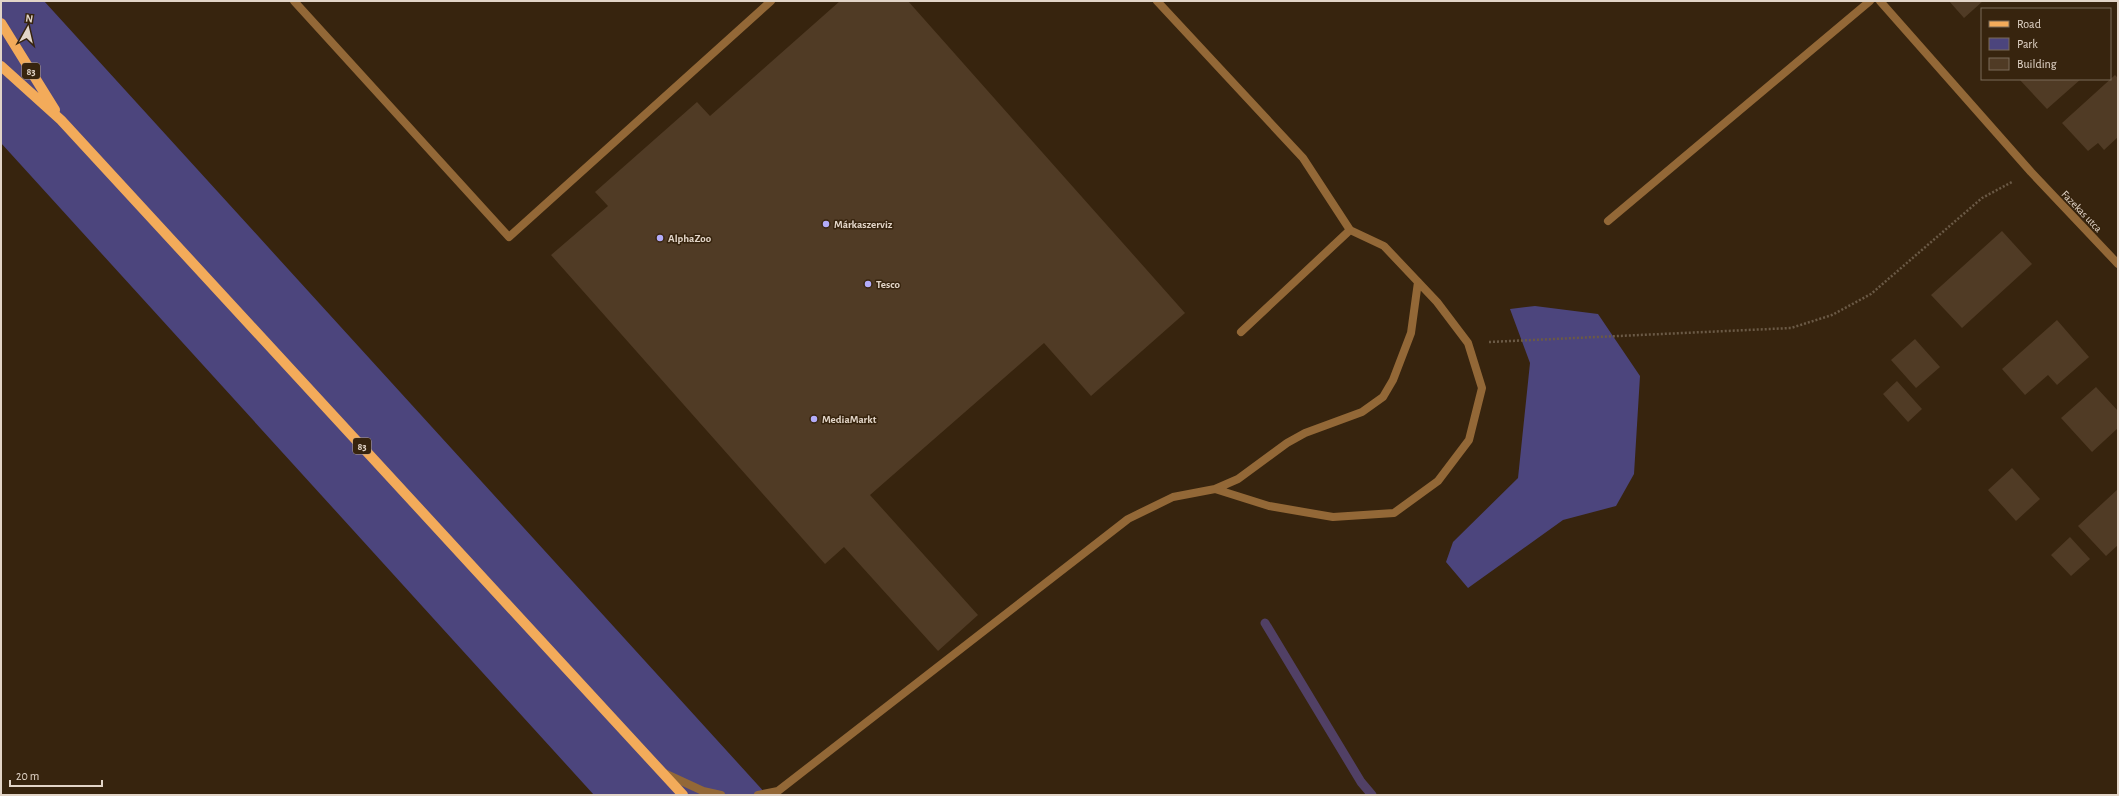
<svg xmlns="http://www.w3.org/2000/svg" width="2119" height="796" font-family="'Alegreya Sans',sans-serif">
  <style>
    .green { fill: #4c457d }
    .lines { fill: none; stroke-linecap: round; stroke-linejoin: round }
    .stream { stroke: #514065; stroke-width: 9 }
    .building { fill: #503b25 }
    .path { stroke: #6b5a46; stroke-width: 2.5; stroke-dasharray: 2 2; stroke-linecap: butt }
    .service { stroke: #936837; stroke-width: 8 }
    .minor { stroke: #936837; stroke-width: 8 }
    .primary { stroke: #f3ab5a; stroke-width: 10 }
    .poi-dot { fill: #b3acf9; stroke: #37240e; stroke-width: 1.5 }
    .labels { text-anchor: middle; stroke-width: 3; stroke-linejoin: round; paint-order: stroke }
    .shield { fill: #37240e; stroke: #afa090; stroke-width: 1 }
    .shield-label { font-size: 10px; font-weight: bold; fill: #e2d5c8 }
    .street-label { font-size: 11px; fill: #e2d5c8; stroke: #37240e }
    .poi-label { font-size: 11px; font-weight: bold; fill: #e2d5c8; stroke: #37240e; text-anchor: start }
  </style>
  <rect width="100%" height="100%" fill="#37240e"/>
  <path class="green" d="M1 1H44L767 795H594L1 143Z
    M1535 306 1598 314 1640 376 1634 474 1616 506 1563 520 1468 588 1446 562 1453 542 1518 478 1530 363 1510 309Z"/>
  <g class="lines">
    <path class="stream" d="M1265 623 1361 782 1372 795"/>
  </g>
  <path class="building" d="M840 1H908L1185 313 1091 396 1044 343 870 495 978 615 938 651 844 547 825 564 551 255 608 206 595 192 697 102 710 116Z
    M1949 1H1983L1964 18Z
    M2115 75 2118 78V137L2104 150 2098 143 2088 151 2062 123Z
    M2019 79H2081L2047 109Z
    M2002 231 2032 264 1962 328 1931 295Z
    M2057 320 2089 357 2057 385 2048 375 2025 395 2002 369Z
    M1915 339 1940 367 1916 388 1891 360Z
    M1897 381 1922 409 1908 422 1883 394Z
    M2096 387 2118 411V428L2092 452 2061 418Z
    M2012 468 2040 499 2016 521 1988 490Z
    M2118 489V545L2106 556 2078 526Z
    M2070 537 2090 559 2071 576 2051 555Z"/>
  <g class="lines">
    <path class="path" d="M1489 342 1791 328 1832 315 1871 294 1982 198 2012 182"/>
    <path class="service" d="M294 1 509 237 771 1
      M1157 1 1303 158 1350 230 1384 246 1437 302 1468 343 1482 388 1469 440 1438 481 1394 513 1333 517 1269 506 1215 489
      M1241 332 1350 230
      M664 773 703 791 721 795
      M758 795 778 791 1128 519 1173 497 1215 489 1238 479 1287 443 1305 433 1362 412 1383 397 1393 380 1411 333 1418 282"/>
    <path class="minor" d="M1880 1 2031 172 2118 264
      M1608 221 1870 1"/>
    <path class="primary" d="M1 23 55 110
      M1 66 61 120 683 795"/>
  </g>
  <g class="poi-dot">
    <circle cx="826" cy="224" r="4"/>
    <circle cx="660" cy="238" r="4"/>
    <circle cx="868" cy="284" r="4"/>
    <circle cx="814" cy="419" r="4"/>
  </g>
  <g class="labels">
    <g class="shield">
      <rect x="22" y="63" width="18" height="16" rx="3"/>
      <rect x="353" y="438" width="18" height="16" rx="3"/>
    </g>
    <g class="shield-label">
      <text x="31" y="75">83</text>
      <text x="362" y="450">83</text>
    </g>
    <g class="street-label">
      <text transform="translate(2082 211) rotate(46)" y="4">Fazekas utca</text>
    </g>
    <g class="poi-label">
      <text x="834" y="228">Márkaszerviz</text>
      <text x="668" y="242">AlphaZoo</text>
      <text x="876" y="288">Tesco</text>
      <text x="822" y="423">MediaMarkt</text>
    </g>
  </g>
  <rect width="2119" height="796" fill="none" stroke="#e2d5c8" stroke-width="4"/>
  <rect x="1981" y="8" width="130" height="72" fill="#37240e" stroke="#7b6b58"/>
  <rect x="1989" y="21" width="20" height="6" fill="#f3ab5a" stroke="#7b6b58"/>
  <text x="2017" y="28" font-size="12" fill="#e2d5c8">Road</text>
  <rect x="1989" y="38" width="20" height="12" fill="#4c457d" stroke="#7b6b58"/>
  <text x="2017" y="48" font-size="12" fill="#e2d5c8">Park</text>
  <rect x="1989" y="58" width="20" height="12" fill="#503b25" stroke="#7b6b58"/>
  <text x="2017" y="68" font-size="12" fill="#e2d5c8">Building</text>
  <g transform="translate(28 28) rotate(8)" stroke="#37240e" stroke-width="3" paint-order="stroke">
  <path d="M0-3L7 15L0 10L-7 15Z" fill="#e2d5c8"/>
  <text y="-6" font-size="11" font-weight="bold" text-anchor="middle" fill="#e2d5c8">N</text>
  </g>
  <path d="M10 780v6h92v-6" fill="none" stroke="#e2d5c8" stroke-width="2"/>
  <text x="16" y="780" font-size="12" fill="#e2d5c8" stroke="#37240e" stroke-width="3" paint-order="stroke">20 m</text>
</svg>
